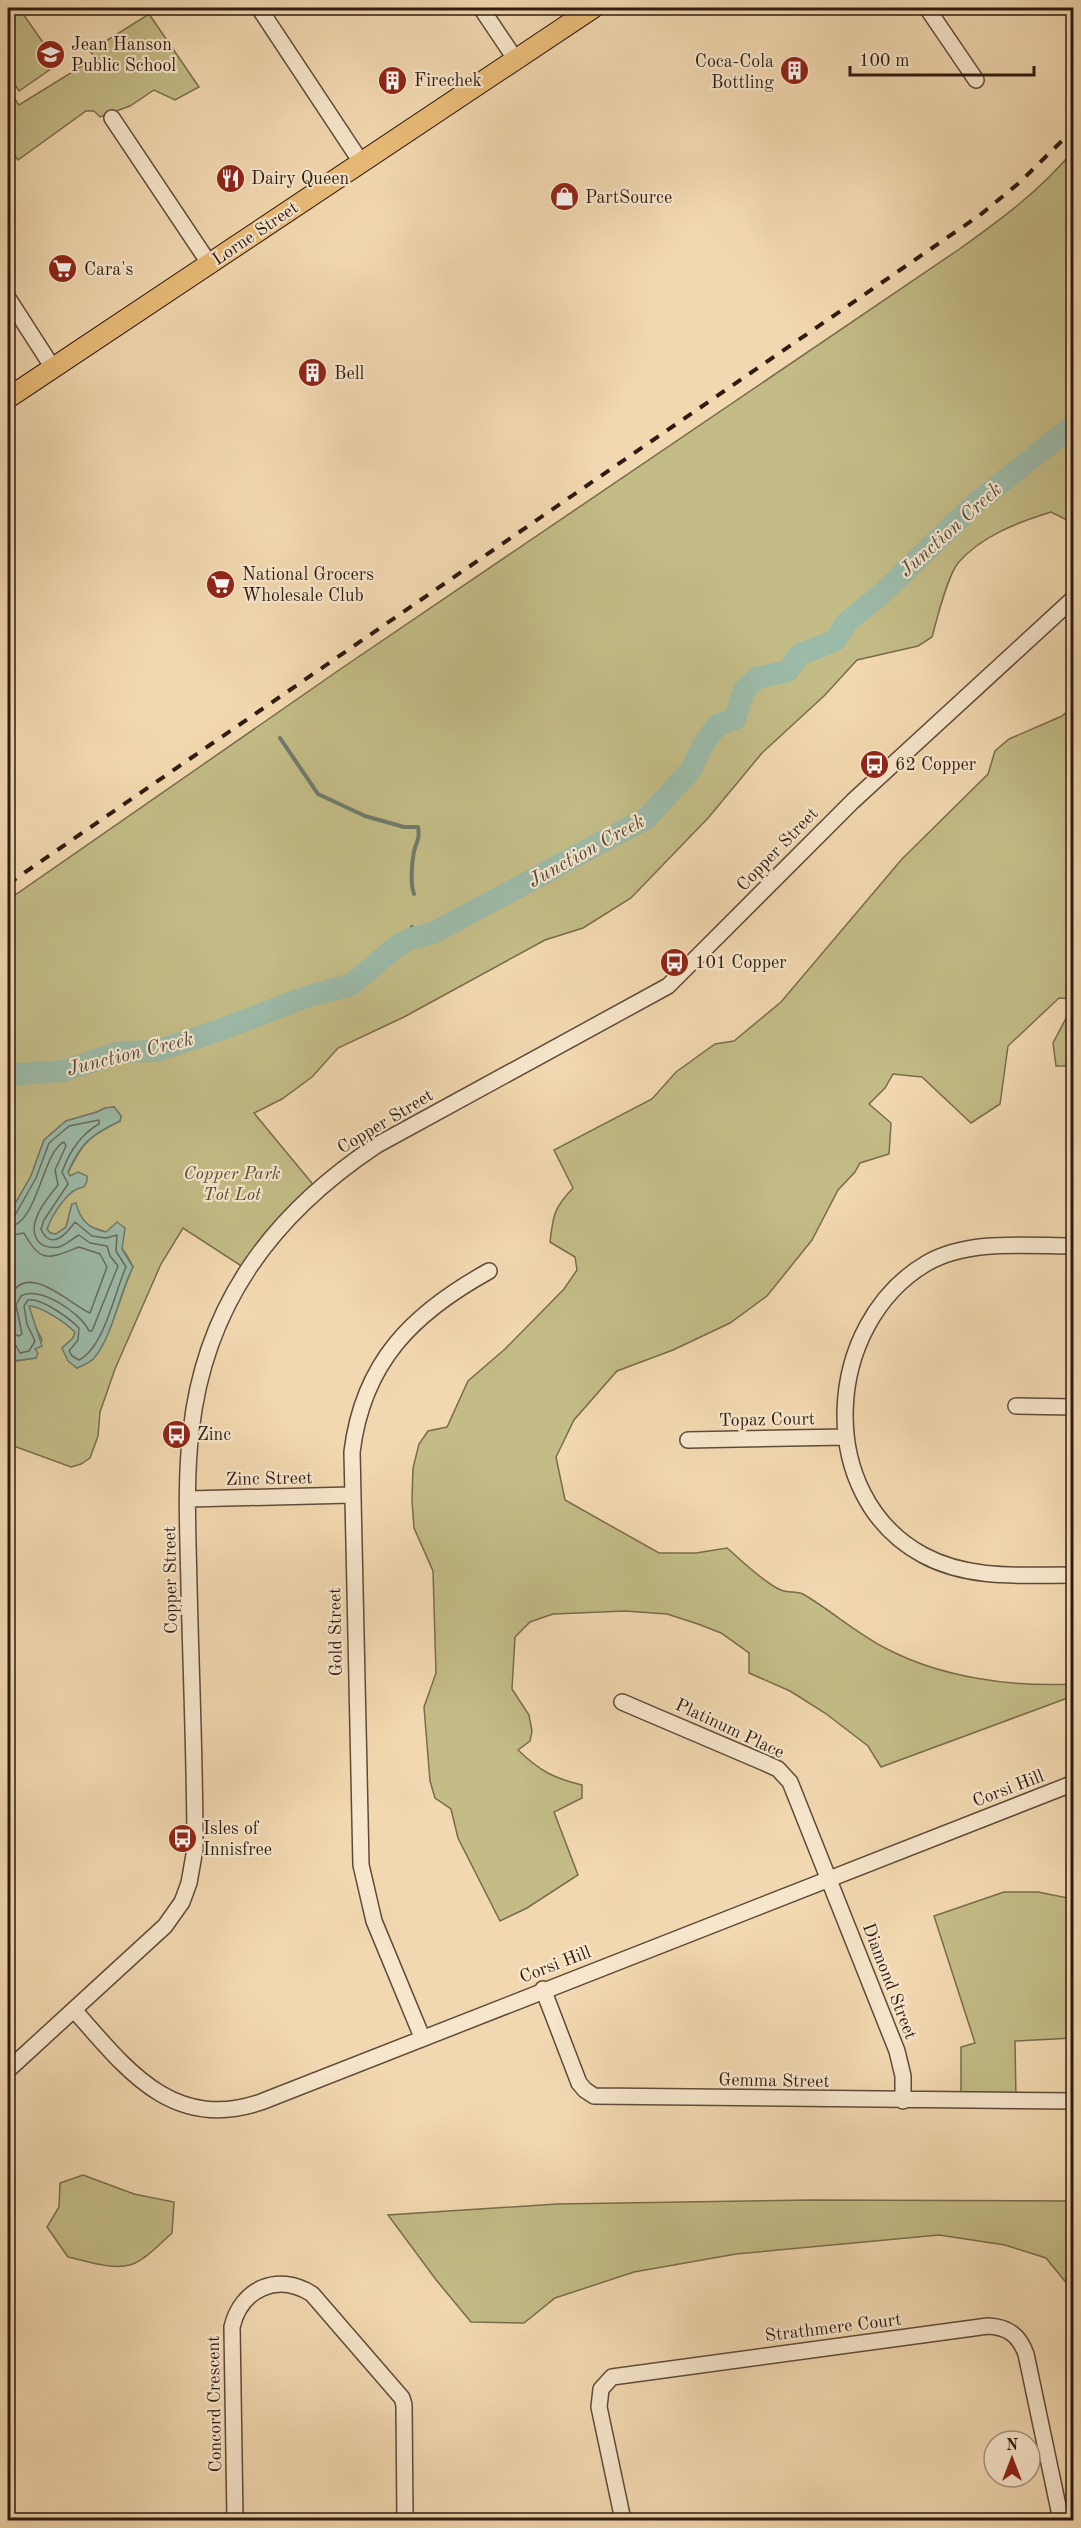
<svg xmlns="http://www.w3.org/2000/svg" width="1081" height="2528" font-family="'Old Standard TT',serif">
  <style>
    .green { fill: #c3bc86; stroke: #796c4c; stroke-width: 1.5 }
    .water { fill: #9cbaa8; stroke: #707a6c; stroke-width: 1.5 }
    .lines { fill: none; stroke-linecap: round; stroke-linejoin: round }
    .shore { stroke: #666a5c; stroke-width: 1.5 }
    .stream { stroke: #707a6c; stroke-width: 4 }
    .river { stroke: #9cbaa8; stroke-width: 22 }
    .minor-casing { stroke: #604a39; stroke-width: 18 }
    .major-casing { stroke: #2f1b11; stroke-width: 22 }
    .minor { stroke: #f7e6cc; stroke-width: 15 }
    .major { stroke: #e9bc78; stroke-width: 20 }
    .rail { stroke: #2f1b11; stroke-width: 4; stroke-dasharray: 10 10; stroke-linecap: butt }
    .labels { text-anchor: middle; stroke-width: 4.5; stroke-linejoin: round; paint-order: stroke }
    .poi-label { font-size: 18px; fill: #2f1b11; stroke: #f7e6cc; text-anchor: start }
    .street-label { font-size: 18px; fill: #2f1b11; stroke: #f7e6cc }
    .park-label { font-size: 18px; font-style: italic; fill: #5b4b34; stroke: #f7e6cc }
    .water-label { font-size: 20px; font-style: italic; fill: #504b3e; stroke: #f7e6cc }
  </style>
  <rect width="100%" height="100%" fill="#f2d8b0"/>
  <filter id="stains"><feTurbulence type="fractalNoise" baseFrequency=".00333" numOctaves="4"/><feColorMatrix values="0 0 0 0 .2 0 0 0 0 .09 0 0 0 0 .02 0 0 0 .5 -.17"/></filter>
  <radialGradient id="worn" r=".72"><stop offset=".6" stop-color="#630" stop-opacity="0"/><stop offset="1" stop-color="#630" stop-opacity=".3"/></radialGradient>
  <path class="green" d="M8 8H19L58 64 19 91 8 74Z
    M149 14 199 87 175 100 154 90 130 106 100 117 94 111H86L18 160 8 146V89L19 105 95 58 90 51Z
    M1073 151 1074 461 1071 463 1074 467 1073 523 1051 512C1019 522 981 536 958 563 947 577 937 619 932 637L918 646 857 660 825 695 762 753 709 817 631 898 583 928 545 940 404 1017 338 1048 312 1077 282 1099 254 1113 316 1188 246 1269 183 1228 161 1264 115 1369 100 1412 98 1436 90 1458 81 1464 71 1467 8 1444V1341L17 1361 36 1358 34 1350 42 1340 33 1322 29 1306C44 1306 65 1322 75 1332L73 1338 62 1348 77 1368C81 1366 87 1364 90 1361 108 1349 122 1288 133 1267 128 1255 117 1240 107 1233 100 1228 92 1230 86 1223 80 1217 79 1210 72 1204L66 1227 56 1234 50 1233 47 1229C51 1216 67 1191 80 1187L68 1173C82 1142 91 1135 120 1121L121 1116 114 1107 105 1108 97 1112 66 1121 44 1140 31 1176 8 1216V900L342 668 958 250C1000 220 1040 191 1073 151Z
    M1073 706V999L1059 998 1008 1046 1000 1104 971 1123 922 1077 893 1074 885 1088 869 1104 891 1123 889 1154 860 1163 855 1172 838 1190 812 1240 767 1296 730 1323 673 1350 617 1371 574 1420 556 1457 565 1500 659 1553H696L727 1548C740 1559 765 1584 781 1590 788 1593 796 1591 803 1594 832 1611 857 1634 887 1649 943 1678 1012 1687 1073 1684V1696L881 1767 868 1746 825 1713 790 1691 749 1673V1653L721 1633 698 1624 667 1614 625 1611 553 1614 530 1622 515 1637 512 1689 529 1715 532 1731 530 1741 518 1750C540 1771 553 1778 582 1785V1798L554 1812 578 1875 527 1908 500 1921 458 1838 451 1809 435 1798 430 1781 424 1707 436 1673 433 1571 414 1528 412 1500 413 1468 419 1444 428 1431 447 1427 468 1381 505 1349 564 1289 577 1270 575 1257 550 1242C553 1215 554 1208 573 1188L554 1150 652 1099 676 1072 715 1044 734 1041 781 1002 902 859 988 774 995 751 1009 739 1062 716Z
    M1073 1005V1066H1056L1053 1043Z
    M1004 1892H1038L1073 1899V2038L1015 2041 1016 2100H961V2047L975 2043 934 1916Z
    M83 2175 134 2194 174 2202 172 2233C162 2242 143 2262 130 2265 111 2270 87 2261 68 2257L47 2227 59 2207 60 2183Z
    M811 2200 1073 2201V2291L1046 2258 1005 2245 939 2235 736 2254 634 2272 555 2298 524 2323 471 2322 437 2281 388 2215 557 2204Z"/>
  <path class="water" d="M114 1107 121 1116 120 1121C91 1135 81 1142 68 1172L70 1176 78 1172 87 1176V1181L84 1187C68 1188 52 1215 47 1229L50 1233 56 1234 66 1227 72 1204 76 1203C80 1220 89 1229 106 1232L117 1222 125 1228 122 1249 133 1267C119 1293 113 1336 94 1358 90 1363 83 1365 77 1368L68 1361 62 1348 73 1338 75 1332C66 1323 41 1306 29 1306L42 1346 35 1349 38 1353 36 1358 13 1361V1351L8 1341V1216L31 1176 44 1140 66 1121 97 1112 105 1108Z"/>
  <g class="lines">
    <path class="shore" d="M8 1219 14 1217 36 1178 49 1143 69 1126 99 1120V1124C81 1134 69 1153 62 1172L68 1184 44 1220 41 1229C51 1252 67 1233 75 1222L92 1236 106 1238 117 1235 116 1251 126 1267C115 1291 104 1348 79 1360L72 1356 69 1351 78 1340 79 1328C69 1318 42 1298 28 1300L24 1306 27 1324 35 1341 29 1351 20 1353 14 1342 8 1340
      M8 1227C38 1225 42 1152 64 1142L66 1146 55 1170 58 1185C47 1198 23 1227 40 1243 45 1247 53 1248 59 1247 66 1245 73 1238 79 1235L90 1243 107 1246 110 1256 118 1266 92 1331H89C81 1313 39 1285 21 1296L16 1305 22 1334 19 1336 8 1332
      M8 1236 24 1233C41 1265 50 1258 79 1247L100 1254 107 1267 90 1313C69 1304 23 1256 8 1302"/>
    <path class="stream" d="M280 738 318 794 365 816 404 827H418C420 838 417 841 414 851 412 862 410 884 414 894
      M410 939 412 927"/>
    <path class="river" d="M8 1075 64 1071 120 1052 156 1051 220 1030 306 997 351 985 397 946 410 939 433 933 647 818 691 770 701 748 717 725 735 719 744 690 757 678 788 671 799 655 836 640 846 623 879 596 977 502 1074 425"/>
    <defs>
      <path id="minor" d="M259 8 361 162
        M481 8 516 60
        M927 8 976 80
        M112 118 209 263
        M8 298 53 368
        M1074 1246C1026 1246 969 1239 927 1263 823 1324 814 1496 923 1555 969 1580 1022 1575 1074 1575
        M1016 1406 1074 1407
        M688 1440 846 1437
        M188 1499 351 1495
        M622 1702 765 1763 778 1769 790 1782 897 2051 903 2076V2101
        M543 1989 579 2083 585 2090 594 2096 1074 2101
        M75 2011C127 2070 173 2132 261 2102L1074 1783
        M422 2037 374 1921 361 1865 352 1452C363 1362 413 1313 489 1271
        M8 2070 165 1926 182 1902 189 1883 195 1849C195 1761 191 1673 189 1586 188 1534 185 1482 191 1431 205 1304 273 1214 377 1145L668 986 853 801 1074 598
        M235 2520 232 2327C241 2289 277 2272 312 2294L402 2398 404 2405 405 2520
        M623 2520 599 2407 601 2389 612 2377 988 2326C1008 2327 1019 2335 1026 2354L1061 2520"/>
      <path id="major" d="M8 398 593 8"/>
    </defs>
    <use href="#minor" class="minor-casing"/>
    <use href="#major" class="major-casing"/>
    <use href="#minor" class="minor"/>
    <use href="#major" class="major"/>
    <path class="rail" d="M8 884 980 215 1019 183 1074 129"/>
  </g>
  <defs>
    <symbol id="school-disc" viewBox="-11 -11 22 22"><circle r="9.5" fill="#8f2418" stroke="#f7e6cc"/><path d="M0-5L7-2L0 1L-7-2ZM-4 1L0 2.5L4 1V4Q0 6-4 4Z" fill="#fff"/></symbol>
    <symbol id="building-disc" viewBox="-11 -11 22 22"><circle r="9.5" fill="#8f2418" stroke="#f7e6cc"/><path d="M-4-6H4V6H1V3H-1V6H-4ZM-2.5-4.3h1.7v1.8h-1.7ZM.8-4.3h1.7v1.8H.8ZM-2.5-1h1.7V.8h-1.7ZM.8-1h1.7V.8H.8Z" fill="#fff"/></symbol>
    <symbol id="restaurant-disc" viewBox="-11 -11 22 22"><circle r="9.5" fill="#8f2418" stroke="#f7e6cc"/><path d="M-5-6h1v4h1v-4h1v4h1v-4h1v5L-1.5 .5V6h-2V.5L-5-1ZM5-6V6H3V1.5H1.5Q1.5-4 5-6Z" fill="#fff"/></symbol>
    <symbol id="shop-disc" viewBox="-11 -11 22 22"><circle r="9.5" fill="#8f2418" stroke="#f7e6cc"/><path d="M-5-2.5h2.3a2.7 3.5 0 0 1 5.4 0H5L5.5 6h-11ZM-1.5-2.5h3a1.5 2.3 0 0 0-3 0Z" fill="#fff"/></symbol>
    <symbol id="supermarket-disc" viewBox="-11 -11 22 22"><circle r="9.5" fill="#8f2418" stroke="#f7e6cc"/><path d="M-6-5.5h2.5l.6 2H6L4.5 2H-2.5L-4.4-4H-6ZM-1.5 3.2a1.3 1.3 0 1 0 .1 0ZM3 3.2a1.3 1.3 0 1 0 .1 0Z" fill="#fff"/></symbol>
    <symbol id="bus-disc" viewBox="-11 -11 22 22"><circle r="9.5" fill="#8f2418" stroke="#f7e6cc"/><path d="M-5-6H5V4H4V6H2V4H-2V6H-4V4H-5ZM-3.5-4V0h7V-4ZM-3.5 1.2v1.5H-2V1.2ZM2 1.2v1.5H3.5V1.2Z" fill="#fff"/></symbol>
  </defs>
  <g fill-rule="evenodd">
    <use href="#school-disc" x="34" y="38" width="33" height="33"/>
    <use href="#building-disc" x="778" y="54" width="33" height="33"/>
    <use href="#building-disc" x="376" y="64" width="33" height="33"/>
    <use href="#restaurant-disc" x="214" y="162" width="33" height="33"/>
    <use href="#shop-disc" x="548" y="180" width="33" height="33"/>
    <use href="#supermarket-disc" x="46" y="252" width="33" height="33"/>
    <use href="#building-disc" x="296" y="356" width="33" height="33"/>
    <use href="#supermarket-disc" x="204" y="568" width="33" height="33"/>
    <use href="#bus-disc" x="858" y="748" width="33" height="33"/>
    <use href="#bus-disc" x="658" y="946" width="33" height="33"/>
    <use href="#bus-disc" x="160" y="1418" width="33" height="33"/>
    <use href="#bus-disc" x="166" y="1822" width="33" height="33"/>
  </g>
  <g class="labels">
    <g class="poi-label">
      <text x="71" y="50">Jean Hanson<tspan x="71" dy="21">Public School</tspan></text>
      <text x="774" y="67" text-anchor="end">Coca-Cola<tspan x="774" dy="21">Bottling</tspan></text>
      <text x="414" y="86">Firechek</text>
      <text x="251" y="184">Dairy Queen</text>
      <text x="585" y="203">PartSource</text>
      <text x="84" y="275">Cara's</text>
      <text x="334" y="379">Bell</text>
      <text x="242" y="580">National Grocers<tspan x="242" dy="21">Wholesale Club</tspan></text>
      <text x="895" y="770">62 Copper</text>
      <text x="695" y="968">101 Copper</text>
      <text x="197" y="1440">Zinc</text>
      <text x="203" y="1834">Isles of<tspan x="203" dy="21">Innisfree</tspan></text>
    </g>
    <g class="street-label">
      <text transform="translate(255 233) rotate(-34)" y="6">Lorne Street</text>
      <text transform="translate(777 849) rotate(-46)" y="6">Copper Street</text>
      <text transform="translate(385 1121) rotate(-31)" y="6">Copper Street</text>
      <text transform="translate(767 1419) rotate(-1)" y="6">Topaz Court</text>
      <text transform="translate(269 1478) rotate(-1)" y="6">Zinc Street</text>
      <text transform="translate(170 1580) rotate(-91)" y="6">Copper Street</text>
      <text transform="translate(335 1632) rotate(-91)" y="6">Gold Street</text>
      <text transform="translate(730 1728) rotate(25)" y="6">Platinum Place</text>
      <text transform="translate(1008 1788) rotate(-21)" y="6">Corsi Hill</text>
      <text transform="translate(555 1964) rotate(-21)" y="6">Corsi Hill</text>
      <text transform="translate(890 1981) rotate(69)" y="6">Diamond Street</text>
      <text transform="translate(774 2080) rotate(1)" y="6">Gemma Street</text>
      <text transform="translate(833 2327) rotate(-7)" y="6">Strathmere Court</text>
      <text transform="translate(214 2404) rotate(-91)" y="6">Concord Crescent</text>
    </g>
    <g class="park-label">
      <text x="232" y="1179">Copper Park<tspan x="232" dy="21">Tot Lot</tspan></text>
    </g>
    <g class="water-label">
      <text transform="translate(950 529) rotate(-42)" y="7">Junction Creek</text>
      <text transform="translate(586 850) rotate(-29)" y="7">Junction Creek</text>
      <text transform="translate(130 1053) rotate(-14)" y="7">Junction Creek</text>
    </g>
  </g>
  <rect width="1081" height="2528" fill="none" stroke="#f2d8b0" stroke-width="30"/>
  <rect x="9" y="9" width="1063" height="2510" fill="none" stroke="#2f1b11" stroke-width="3"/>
  <rect x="15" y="15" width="1051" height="2498" fill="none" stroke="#2f1b11" stroke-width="1.5"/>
  <g transform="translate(1012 2459)"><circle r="28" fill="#f7e6cc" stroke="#a79581" stroke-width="1.5"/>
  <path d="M0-4.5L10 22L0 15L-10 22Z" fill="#8f2418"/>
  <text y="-9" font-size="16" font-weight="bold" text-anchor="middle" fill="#2f1b11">N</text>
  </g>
  <path d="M850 66v9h184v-9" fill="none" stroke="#2f1b11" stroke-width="3"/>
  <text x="859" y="66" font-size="18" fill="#2f1b11" stroke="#f7e6cc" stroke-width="4.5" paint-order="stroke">100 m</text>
  <rect width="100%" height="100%" filter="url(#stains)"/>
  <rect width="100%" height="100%" fill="url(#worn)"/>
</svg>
